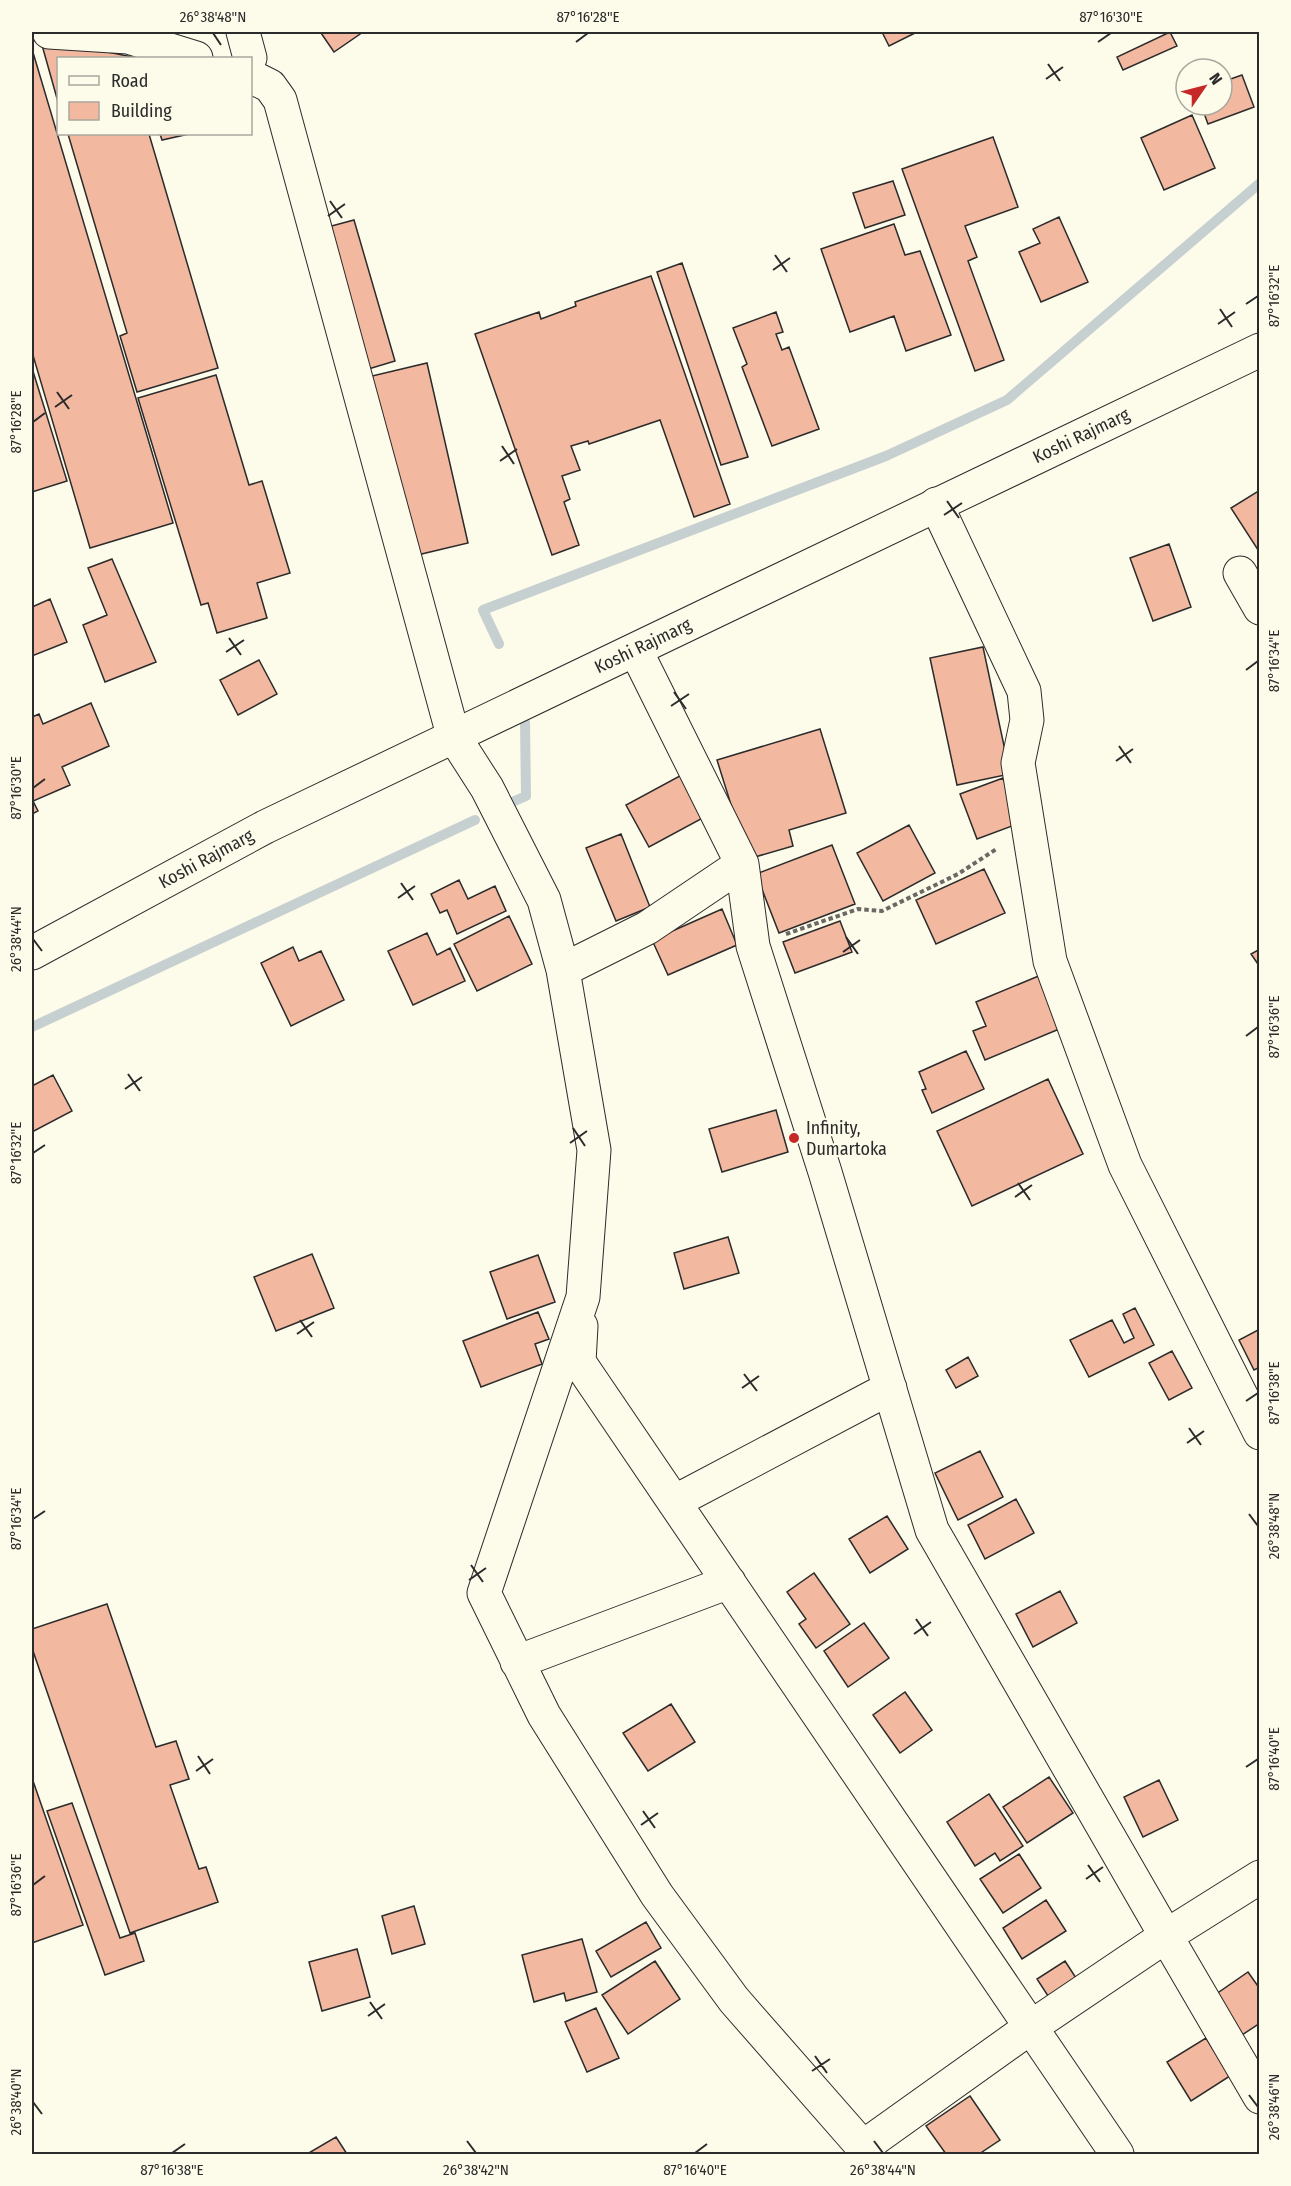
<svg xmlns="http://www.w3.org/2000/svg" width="1291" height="2186" font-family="'Fira Sans Condensed',sans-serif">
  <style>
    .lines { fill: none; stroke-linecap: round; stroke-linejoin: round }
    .stream { stroke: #c7d0d0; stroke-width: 10 }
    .building { fill: #f2b8a0; stroke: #2b2b2b; stroke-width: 1.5 }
    .street-casing { stroke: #2b2b2b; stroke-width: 35 }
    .primary-casing { stroke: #2b2b2b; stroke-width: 35 }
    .path { stroke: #6a6964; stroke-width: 4; stroke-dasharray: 4.5 3; stroke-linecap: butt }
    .street { stroke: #fdfbea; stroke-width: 33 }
    .primary { stroke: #fdfbea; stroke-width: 33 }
    .ticks { fill: none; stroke: #2b2b2b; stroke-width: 2 }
    .poi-dot { fill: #c62828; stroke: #fdfbea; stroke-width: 2 }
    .labels { text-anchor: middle; stroke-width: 4.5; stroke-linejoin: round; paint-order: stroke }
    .street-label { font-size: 18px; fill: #2b2b2b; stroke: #fdfbea }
    .poi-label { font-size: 18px; fill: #2b2b2b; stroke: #fdfbea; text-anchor: start }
    .neatline { fill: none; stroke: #2b2b2b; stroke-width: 2 }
    .ticks-label { font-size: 15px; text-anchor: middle; fill: #2b2b2b }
  </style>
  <rect width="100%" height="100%" fill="#fdfbea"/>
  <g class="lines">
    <path class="stream" d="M499 644 483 610 886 456 1007 400 1260 183
      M510 803 526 796 525 722
      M32 1027 475 820"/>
  </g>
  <path class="building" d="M323 32H363L334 52 321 33Z
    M882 32H917L889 46Z
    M1170 32 1177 46 1123 70 1117 57Z
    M40 38 137 58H58V102Z
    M32 49 173 523 90 548 32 352Z
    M1242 75 1254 107 1208 124 1201 105H1222V82Z
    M1192 115 1215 168 1164 190 1141 138Z
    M68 134H149L218 368 137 392 120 336 127 333Z
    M160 134H189L162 140Z
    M993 137 1018 207 965 226 977 257 968 261 1004 360 975 371 902 169Z
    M893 181 905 215 865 228 853 193Z
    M1059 217 1088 282 1041 302 1019 252 1040 243 1033 229Z
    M354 220 395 361 365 370 324 228Z
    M894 224 905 255 920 251 951 335 906 351 894 316 850 332 821 249Z
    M682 263 748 457 721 465 657 272Z
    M651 276 730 504 694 517 660 420 589 444 588 441 571 446 580 470 562 476 570 499 564 502 579 545 552 555 475 334 539 312 541 319 576 306 575 302Z
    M776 312 783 332 776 334 782 350 789 347 819 429 772 446 742 367 747 364 733 328Z
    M427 363 468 543 413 556 372 376Z
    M32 368 67 481 32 492Z
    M216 375 249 485 262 481 290 573 257 583 267 618 217 633 208 603 201 605 138 398Z
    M1260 490V553L1231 508Z
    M1169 544 1191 607 1153 621 1130 558Z
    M112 559 156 662 105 682 83 625 107 615 88 568Z
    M50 599 67 642 32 656V607Z
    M983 647 1010 774 957 785 930 658Z
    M259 660 277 694 238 715 220 680Z
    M91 703 109 746 62 767 70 785 33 801 38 811 32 814V717L39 714 43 724Z
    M820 729 846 813 789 830 793 846 748 859 717 760Z
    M689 771 712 813 649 847 626 805Z
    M1003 778 1020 823 977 839 960 794Z
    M909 825 935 873 883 901 857 853Z
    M621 834 650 907 616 921 586 848Z
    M832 845 855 904 779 933 756 874Z
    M984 869 1005 913 936 944 916 900Z
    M459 880 468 899 495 886 506 911 457 934 447 910 440 913 431 894Z
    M722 909 737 945 668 975 652 940Z
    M509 916 532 964 477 991 454 944Z
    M840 921 852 952 795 973 783 942Z
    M427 933 437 955 450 948 465 981 413 1005 388 951Z
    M293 947 299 961 321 951 344 1000 291 1026 261 963Z
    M1260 949V967L1251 954Z
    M1041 975 1064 1027 985 1060 973 1031 986 1026 976 1002Z
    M966 1051 984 1089 932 1113 922 1090 926 1089 919 1072Z
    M53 1075 72 1111 32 1132V1081L34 1085Z
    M1048 1079 1083 1154 972 1206 937 1131Z
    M776 1110 788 1152 722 1172 709 1129Z
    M728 1237 739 1273 684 1289 674 1253Z
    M312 1254 334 1308 276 1331 254 1277Z
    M538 1255 555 1302 507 1319 490 1272Z
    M1135 1308 1154 1345 1089 1377 1070 1340 1112 1320 1124 1343 1134 1338 1123 1314Z
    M538 1312 549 1339 535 1344 542 1364 481 1387 463 1341Z
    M1260 1329V1367L1254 1370 1239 1340Z
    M1172 1351 1192 1388 1169 1400 1149 1363Z
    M968 1357 978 1376 956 1388 946 1370Z
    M980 1451 1003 1497 958 1520 935 1473Z
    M1016 1499 1034 1533 985 1559 968 1525Z
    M887 1516 908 1549 870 1573 849 1539Z
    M814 1573 850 1624 816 1648 799 1624 806 1619 787 1592Z
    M1060 1591 1077 1623 1033 1647 1016 1614Z
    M107 1604 156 1747 176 1741 189 1779 170 1785 199 1869 206 1867 218 1902 130 1933 32 1648V1629Z
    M864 1623 889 1658 848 1687 824 1651Z
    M905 1692 932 1730 900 1753 873 1715Z
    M671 1704 695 1742 648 1771 623 1733Z
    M1049 1777 1073 1813 1027 1843 1003 1807Z
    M32 1778 83 1925 32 1943Z
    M1159 1780 1178 1820 1143 1837 1124 1797Z
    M989 1794 1023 1846 1000 1861 995 1853 975 1866 947 1822Z
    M72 1803 120 1938 135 1933 144 1961 105 1975 47 1811Z
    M1019 1854 1041 1888 1003 1913 980 1879Z
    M1046 1900 1066 1931 1022 1959 1003 1928Z
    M414 1906 425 1944 392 1954 382 1916Z
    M646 1922 661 1948 611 1977 596 1951Z
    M582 1939 597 1992 566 2001 564 1993 534 2002 522 1955Z
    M357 1949 370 1997 322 2011 309 1962Z
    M655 1961 680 1999 628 2034 602 1995Z
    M1065 1961 1078 1981 1050 1999 1037 1979Z
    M1248 1972 1260 1989V2023L1236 2039 1209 1999Z
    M596 2008 619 2058 587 2072 565 2022Z
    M1206 2038 1230 2076 1191 2101 1167 2062Z
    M970 2096 1000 2140 979 2154H946L926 2126Z
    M336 2137 347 2154H307Z"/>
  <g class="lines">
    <defs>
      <path id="street" d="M49 32 128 37 196 58
        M243 32 250 58
        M250 76 270 86 280 100 453 735 487 788 544 900 563 970 594 1150 583 1297 484 1593 544 1715 657 1895 734 2000 869 2154
        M936 504 1024 691 1027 720 1018 763 1050 961 1125 1165 1260 1433
        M1240 573 1260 608
        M636 651 742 864
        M563 970 647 928 742 864 753 946 825 1172 932 1530 1166 1936 1260 1877
        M581 1326 579 1362 1117 2154
        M674 1502 890 1388
        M517 1662 729 1582
        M863 2147 1031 2027 1166 1936 1260 2097"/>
      <g id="primary">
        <path id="s1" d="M32 953 265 827 1260 350"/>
      </g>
    </defs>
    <use href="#street" class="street-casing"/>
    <use href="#primary" class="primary-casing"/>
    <path class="path" d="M786 934 858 909 882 911 958 874 998 848"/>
    <use href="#street" class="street"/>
    <use href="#primary" class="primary"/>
  </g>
  <path class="ticks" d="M213 33 221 45M576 42 588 33M1098 42 1111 33M1048 64 1060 81M1046 79 1063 67M330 201 342 218M328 216 345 204M775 255 787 272M773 270 790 258M1246 304 1258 296M1220 309 1232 327M1218 324 1235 312M57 392 69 409M55 407 72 395M33 422 45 413M502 446 514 464M500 461 517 449M947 501 959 518M944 515 962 503M229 638 241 655M226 652 244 640M1246 670 1258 661M674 692 686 709M671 706 689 694M1119 746 1131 763M1116 761 1133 749M33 788 45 779M401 883 413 900M398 898 415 886M846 937 858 954M33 939 42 951M843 952 860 940M1246 1036 1258 1027M128 1074 140 1091M125 1089 142 1077M573 1128 585 1146M570 1143 587 1131M33 1153 45 1145M1018 1183 1030 1200M1015 1197 1032 1185M300 1320 312 1337M297 1334 314 1322M744 1374 757 1391M742 1388 759 1376M1246 1401 1258 1393M1189 1428 1201 1445M1187 1443 1204 1431M1249 1514 1258 1526M33 1519 45 1511M471 1565 483 1582M469 1580 486 1568M916 1619 928 1636M914 1634 931 1622M198 1756 210 1774M1246 1767 1258 1759M196 1771 213 1759M643 1811 655 1828M641 1825 658 1813M1088 1865 1100 1882M1086 1879 1103 1867M33 1885 45 1876M370 2002 382 2019M368 2016 385 2004M815 2056 827 2073M812 2071 830 2059M1249 2095 1258 2107M33 2102 42 2114M467 2141 476 2153M874 2141 883 2153M172 2153 185 2144M695 2153 707 2144"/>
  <circle class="poi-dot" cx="794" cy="1138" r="6"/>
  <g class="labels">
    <g class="street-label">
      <text dy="6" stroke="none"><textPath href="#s1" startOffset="1170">Koshi Rajmarg</textPath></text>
      <text dy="6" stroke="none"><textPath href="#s1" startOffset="684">Koshi Rajmarg</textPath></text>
      <text dy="6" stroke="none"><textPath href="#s1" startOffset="198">Koshi Rajmarg</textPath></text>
    </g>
    <g class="poi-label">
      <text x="806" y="1134">Infinity,<tspan x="806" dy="21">Dumartoka</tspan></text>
    </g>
  </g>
  <rect width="1291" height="2186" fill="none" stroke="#fdfbea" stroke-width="66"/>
  <rect x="57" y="57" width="195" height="78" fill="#fdfbea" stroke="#a9a89e" stroke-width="1.5"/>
  <rect x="69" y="76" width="30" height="9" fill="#fdfbea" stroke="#a9a89e" stroke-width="1.5"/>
  <text x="111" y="87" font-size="18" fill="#2b2b2b">Road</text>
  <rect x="69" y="102" width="30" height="18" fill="#f2b8a0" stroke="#a9a89e" stroke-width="1.5"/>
  <text x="111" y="117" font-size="18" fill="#2b2b2b">Building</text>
  <g transform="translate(1204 87) rotate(55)"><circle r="28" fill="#fdfbea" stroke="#a9a89e" stroke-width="1.5"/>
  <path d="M0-4.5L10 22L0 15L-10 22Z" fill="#c62828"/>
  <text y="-9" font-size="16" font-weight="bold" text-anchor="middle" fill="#2b2b2b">N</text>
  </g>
  <rect x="33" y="33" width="1225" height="2120" class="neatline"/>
  <g class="ticks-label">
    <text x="213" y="22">26°38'48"N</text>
    <text x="588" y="22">87°16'28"E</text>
    <text x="1111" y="22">87°16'30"E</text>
    <text transform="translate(1274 296) rotate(-90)" y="5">87°16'32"E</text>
    <text transform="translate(16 422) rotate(-90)" y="5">87°16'28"E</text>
    <text transform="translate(1274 661) rotate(-90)" y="5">87°16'34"E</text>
    <text transform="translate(16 788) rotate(-90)" y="5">87°16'30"E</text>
    <text transform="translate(16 939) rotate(-90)" y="5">26°38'44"N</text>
    <text transform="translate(1274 1027) rotate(-90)" y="5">87°16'36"E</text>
    <text transform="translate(16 1153) rotate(-90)" y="5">87°16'32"E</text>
    <text transform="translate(1274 1393) rotate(-90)" y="5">87°16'38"E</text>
    <text transform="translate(16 1519) rotate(-90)" y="5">87°16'34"E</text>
    <text transform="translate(1274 1526) rotate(-90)" y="5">26°38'48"N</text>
    <text transform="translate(1274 1759) rotate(-90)" y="5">87°16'40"E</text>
    <text transform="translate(16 1885) rotate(-90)" y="5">87°16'36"E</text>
    <text transform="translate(16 2102) rotate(-90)" y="5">26°38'40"N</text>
    <text transform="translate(1274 2107) rotate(-90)" y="5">26°38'46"N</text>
    <text x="172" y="2175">87°16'38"E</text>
    <text x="476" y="2175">26°38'42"N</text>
    <text x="695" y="2175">87°16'40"E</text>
    <text x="883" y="2175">26°38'44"N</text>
  </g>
</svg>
